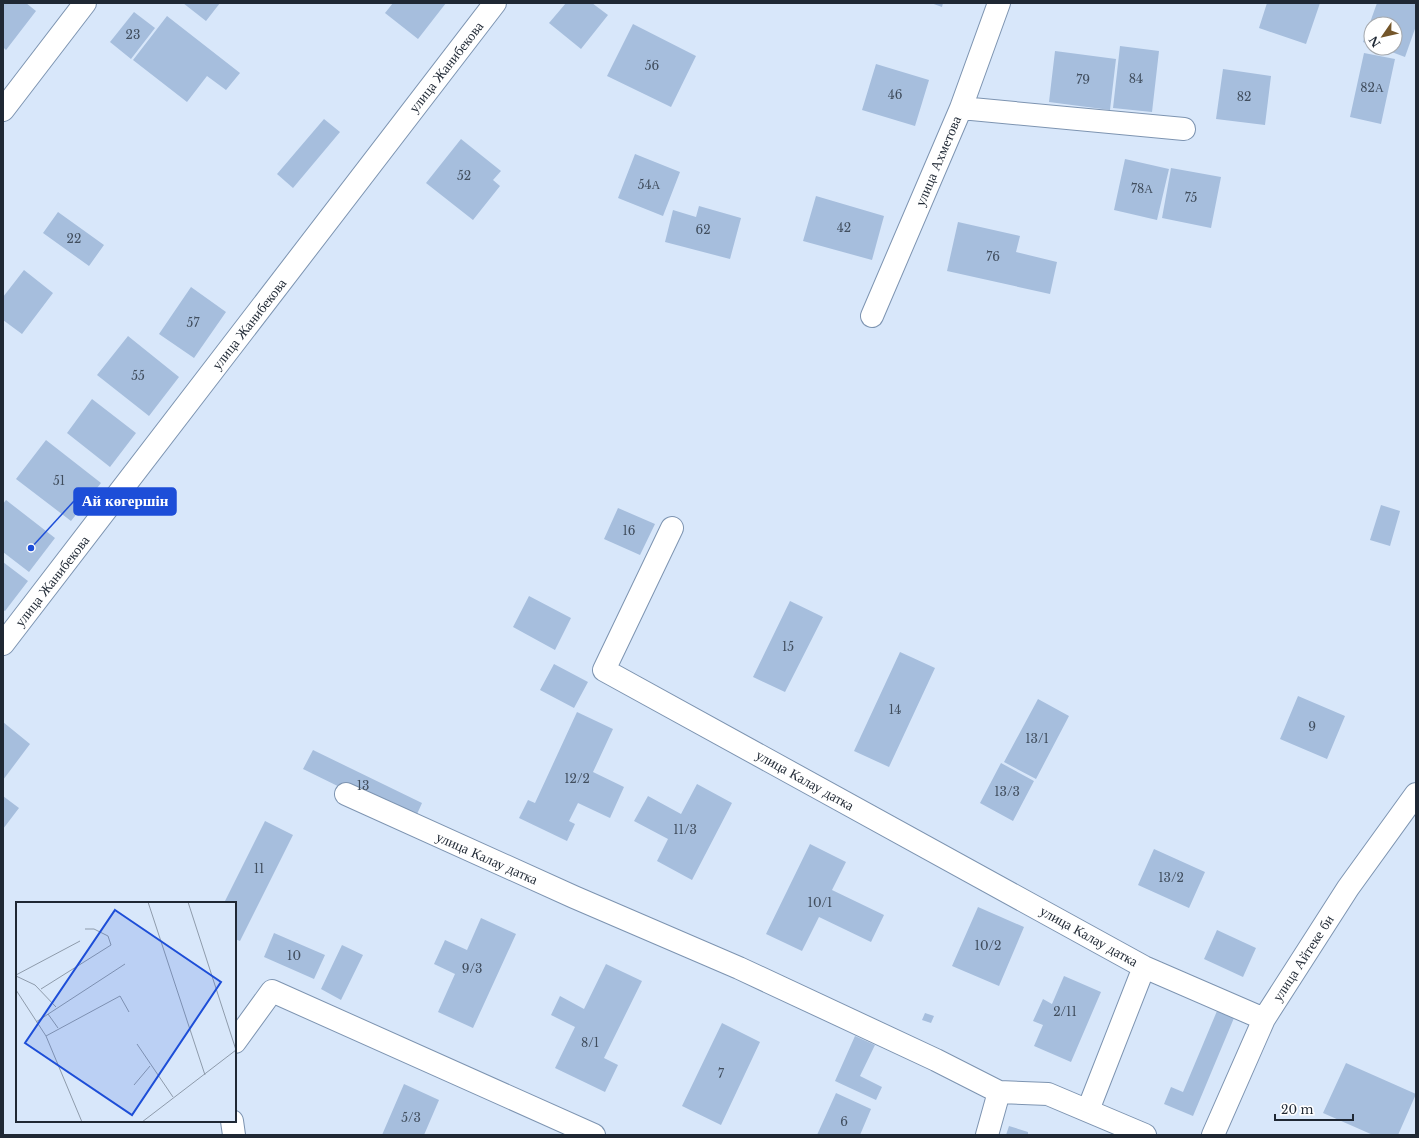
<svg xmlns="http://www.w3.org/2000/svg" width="1419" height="1138" font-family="'Libre Baskerville',serif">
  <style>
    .building { fill: #a6bedd }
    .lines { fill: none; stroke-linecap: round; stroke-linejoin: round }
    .minor-casing { stroke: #7d94b1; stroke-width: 24 }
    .minor { stroke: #fff; stroke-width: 22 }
    .labels { text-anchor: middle; stroke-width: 3.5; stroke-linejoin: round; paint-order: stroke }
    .number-label { font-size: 12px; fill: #414e5e }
    .street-label { font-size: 14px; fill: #1f2834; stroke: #fff }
    .inset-road { fill: none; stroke: #8e9bab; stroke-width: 1 }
    .view { fill: #1d4ed8; fill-opacity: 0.15; stroke: #1d4ed8; stroke-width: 2 }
    .inset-edge { fill: none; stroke: #1f2834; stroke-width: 2 }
    .leader { fill: none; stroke: #1d4ed8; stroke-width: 1.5 }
    .callout-dot { fill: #1d4ed8; stroke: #fff; stroke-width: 1.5 }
    .callout { fill: #1d4ed8; stroke: #1d4ed8; stroke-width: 1.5 }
    .callout-label { font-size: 15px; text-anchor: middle; font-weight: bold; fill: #fff }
  </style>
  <rect width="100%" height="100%" fill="#d8e7fa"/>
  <path class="building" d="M3 3H26L36 11 6 50 3 47Z
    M183 3H220L206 21Z
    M393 3H446L418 39 385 13Z
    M566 3H592L608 15 581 49 549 23Z
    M931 3H943L942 7Z
    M1267 3H1320L1306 44 1259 28Z
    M1377 3H1416V26L1405 57 1381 48H1395V24H1371V45L1363 42Z
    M134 12 155 28 131 59 110 42Z
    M167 16 240 73 226 90 207 76 187 102 133 60Z
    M633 24 696 56 671 107 607 76Z
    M1120 46 1159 51 1152 112 1113 108Z
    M1055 51 1116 59 1110 110 1049 102Z
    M1364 53 1395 59 1381 124 1350 117Z
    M876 64 929 80 915 126 862 110Z
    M1223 69 1271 76 1265 125 1216 119Z
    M324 119 340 132 293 188 277 174Z
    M461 139 501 171 493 180 500 186 473 220 426 183Z
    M635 154 680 172 663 216 618 198Z
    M1125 159 1169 169 1157 220 1114 210Z
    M1171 168 1221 177 1211 228 1162 218Z
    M816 196 884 216 872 260 803 241Z
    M699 206 741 218 730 259 665 242 673 210 696 217Z
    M58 212 104 245 89 266 43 233Z
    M958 222 1020 236 1016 252 1057 262 1050 294 947 271Z
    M24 270 53 293 22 334 3 320V297Z
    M191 287 226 312 194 358 159 334Z
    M128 336 179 377 149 416 97 375Z
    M92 399 136 433 110 467 67 433Z
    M46 440 101 483 71 521 16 479Z
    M6 500 55 538 29 572 3 552V504Z
    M1381 505 1400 511 1390 546 1370 540Z
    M618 508 655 524 640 555 604 539Z
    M3 562 28 581 5 611 3 610Z
    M529 596 571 618 555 650 513 627Z
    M790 601 823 617 785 692 753 677Z
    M900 652 935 668 889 767 854 751Z
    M554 664 588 682 574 708 540 690Z
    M1298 696 1345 716 1327 759 1280 739Z
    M1038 699 1069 716 1036 779 1004 762Z
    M577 712 613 729 593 772 624 787 610 818 578 803 569 821 575 824 567 841 519 818 528 800 535 803Z
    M3 722 30 744 3 780Z
    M313 750 422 803 413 823 303 769Z
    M1001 763 1034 781 1013 821 980 803Z
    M697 784 732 803 692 880 657 861 668 839 634 821 648 796 681 814Z
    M3 796 19 808 3 829Z
    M265 821 293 835 240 941 235 939V903H224Z
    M810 844 846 862 832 890 884 915 871 942 819 917 802 951 766 934Z
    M1154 849 1205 872 1189 908 1138 885Z
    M978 907 1024 927 999 986 952 966Z
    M481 918 516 934 473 1028 438 1012 455 974 434 964 445 940 467 950Z
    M1217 930 1256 948 1243 977 1204 959Z
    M274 933 325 955 314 979 264 957Z
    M342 945 363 955 341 1000 321 989Z
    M606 964 642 981 604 1058 618 1065 605 1092 555 1068 575 1027 551 1015 560 996 584 1009Z
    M1064 976 1101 992 1071 1062 1034 1046 1043 1025 1033 1021 1043 999 1052 1004Z
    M1217 1011 1234 1018 1193 1116 1164 1104 1171 1087 1183 1092Z
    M925 1013 934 1016 931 1023 922 1020Z
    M722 1023 760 1042 721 1125 682 1106Z
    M855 1036 875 1045 860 1076 882 1087 876 1100 835 1081Z
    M1346 1063 1416 1094 1398 1135H1373L1323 1113Z
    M404 1084 439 1100 424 1135H382Z
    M836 1093 871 1109 860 1135H817Z
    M1009 1126 1028 1132V1135H1006Z"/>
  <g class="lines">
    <defs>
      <path id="minor" d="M961 108 1184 129
        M3 110 85 3
        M872 316 961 108 999 3
        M672 528 604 670 1144 967 1264 1019
        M3 644 495 3
        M346 794 574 897 739 968 936 1060 999 1092 1048 1094 1145 1135
        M235 1042 272 991 594 1135
        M1088 1110 1144 967
        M232 1121 234 1135
        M987 1135 999 1092
        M1213 1135 1264 1019 1348 888 1416 794"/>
    </defs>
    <use href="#minor" class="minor-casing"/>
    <use href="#minor" class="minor"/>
  </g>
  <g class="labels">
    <g class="number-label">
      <text x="133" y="39">23</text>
      <text x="652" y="70">56</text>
      <text x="1136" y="83">84</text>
      <text x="1083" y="84">79</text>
      <text x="1372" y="92">82А</text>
      <text x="895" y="99">46</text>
      <text x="1244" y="101">82</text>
      <text x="464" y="180">52</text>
      <text x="649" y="189">54А</text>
      <text x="1142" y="193">78А</text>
      <text x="1191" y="202">75</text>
      <text x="844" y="232">42</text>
      <text x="703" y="234">62</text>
      <text x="74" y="243">22</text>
      <text x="993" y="261">76</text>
      <text x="193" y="327">57</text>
      <text x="138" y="380">55</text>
      <text x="59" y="485">51</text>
      <text x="629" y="535">16</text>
      <text x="788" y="651">15</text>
      <text x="895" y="714">14</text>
      <text x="1312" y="731">9</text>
      <text x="1037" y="743">13/1</text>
      <text x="577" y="783">12/2</text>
      <text x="363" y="790">13</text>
      <text x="1007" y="796">13/3</text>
      <text x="685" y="834">11/3</text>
      <text x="259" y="873">11</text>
      <text x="1171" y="882">13/2</text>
      <text x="820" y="907">10/1</text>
      <text x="988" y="950">10/2</text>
      <text x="294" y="960">10</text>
      <text x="472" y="973">9/3</text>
      <text x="1065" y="1016">2/11</text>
      <text x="590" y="1047">8/1</text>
      <text x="721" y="1078">7</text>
      <text x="411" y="1122">5/3</text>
      <text x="844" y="1126">6</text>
    </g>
    <g class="street-label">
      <text transform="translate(446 67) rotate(-52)" y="5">улица Жанибекова</text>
      <text transform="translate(938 161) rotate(-67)" y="5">улица Ахметова</text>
      <text transform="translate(249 324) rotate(-52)" y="5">улица Жанибекова</text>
      <text transform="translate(52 581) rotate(-52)" y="5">улица Жанибекова</text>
      <text transform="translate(805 780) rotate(29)" y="5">улица Калау датка</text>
      <text transform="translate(487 858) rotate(24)" y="5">улица Калау датка</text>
      <text transform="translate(1089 936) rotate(29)" y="5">улица Калау датка</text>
      <text transform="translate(1303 958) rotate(-57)" y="5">улица Айтеке би</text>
    </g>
  </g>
  <g transform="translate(16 902)">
    <rect width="220" height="220" fill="#d8e7fa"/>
    <path class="inset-road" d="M132 0 189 173M172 0 220 148M0 73 64 39M0 74 19 83 40 105M25 87 95 43 92 34 78 27H69M0 88 30 134 66 220M32 112 42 126M20 120 109 62M30 134 104 94 113 110M121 142 157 195M118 183 134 164M126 220 220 148"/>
    <path class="view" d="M99 8 205 80 116 213 9 141Z"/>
    <rect width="220" height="220" class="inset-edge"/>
  </g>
  <path class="leader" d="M31 548L74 501"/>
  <circle class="callout-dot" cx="31" cy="548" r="4"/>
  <rect class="callout" x="74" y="488" width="102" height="27" rx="4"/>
  <g class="callout-label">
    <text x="125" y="506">Ай көгершін</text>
  </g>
  <rect width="1419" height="1138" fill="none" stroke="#1f2834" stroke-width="8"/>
  <g transform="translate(1383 36) rotate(236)"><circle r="19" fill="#ffffff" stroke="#a5a9ae"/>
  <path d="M0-3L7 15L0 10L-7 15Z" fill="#74562a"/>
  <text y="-6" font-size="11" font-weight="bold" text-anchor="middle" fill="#1f2834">N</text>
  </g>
  <path d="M1275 1114v6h78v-6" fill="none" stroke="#1f2834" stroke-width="2"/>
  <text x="1281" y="1114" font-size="12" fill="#1f2834" stroke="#ffffff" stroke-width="3" paint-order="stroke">20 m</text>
</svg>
